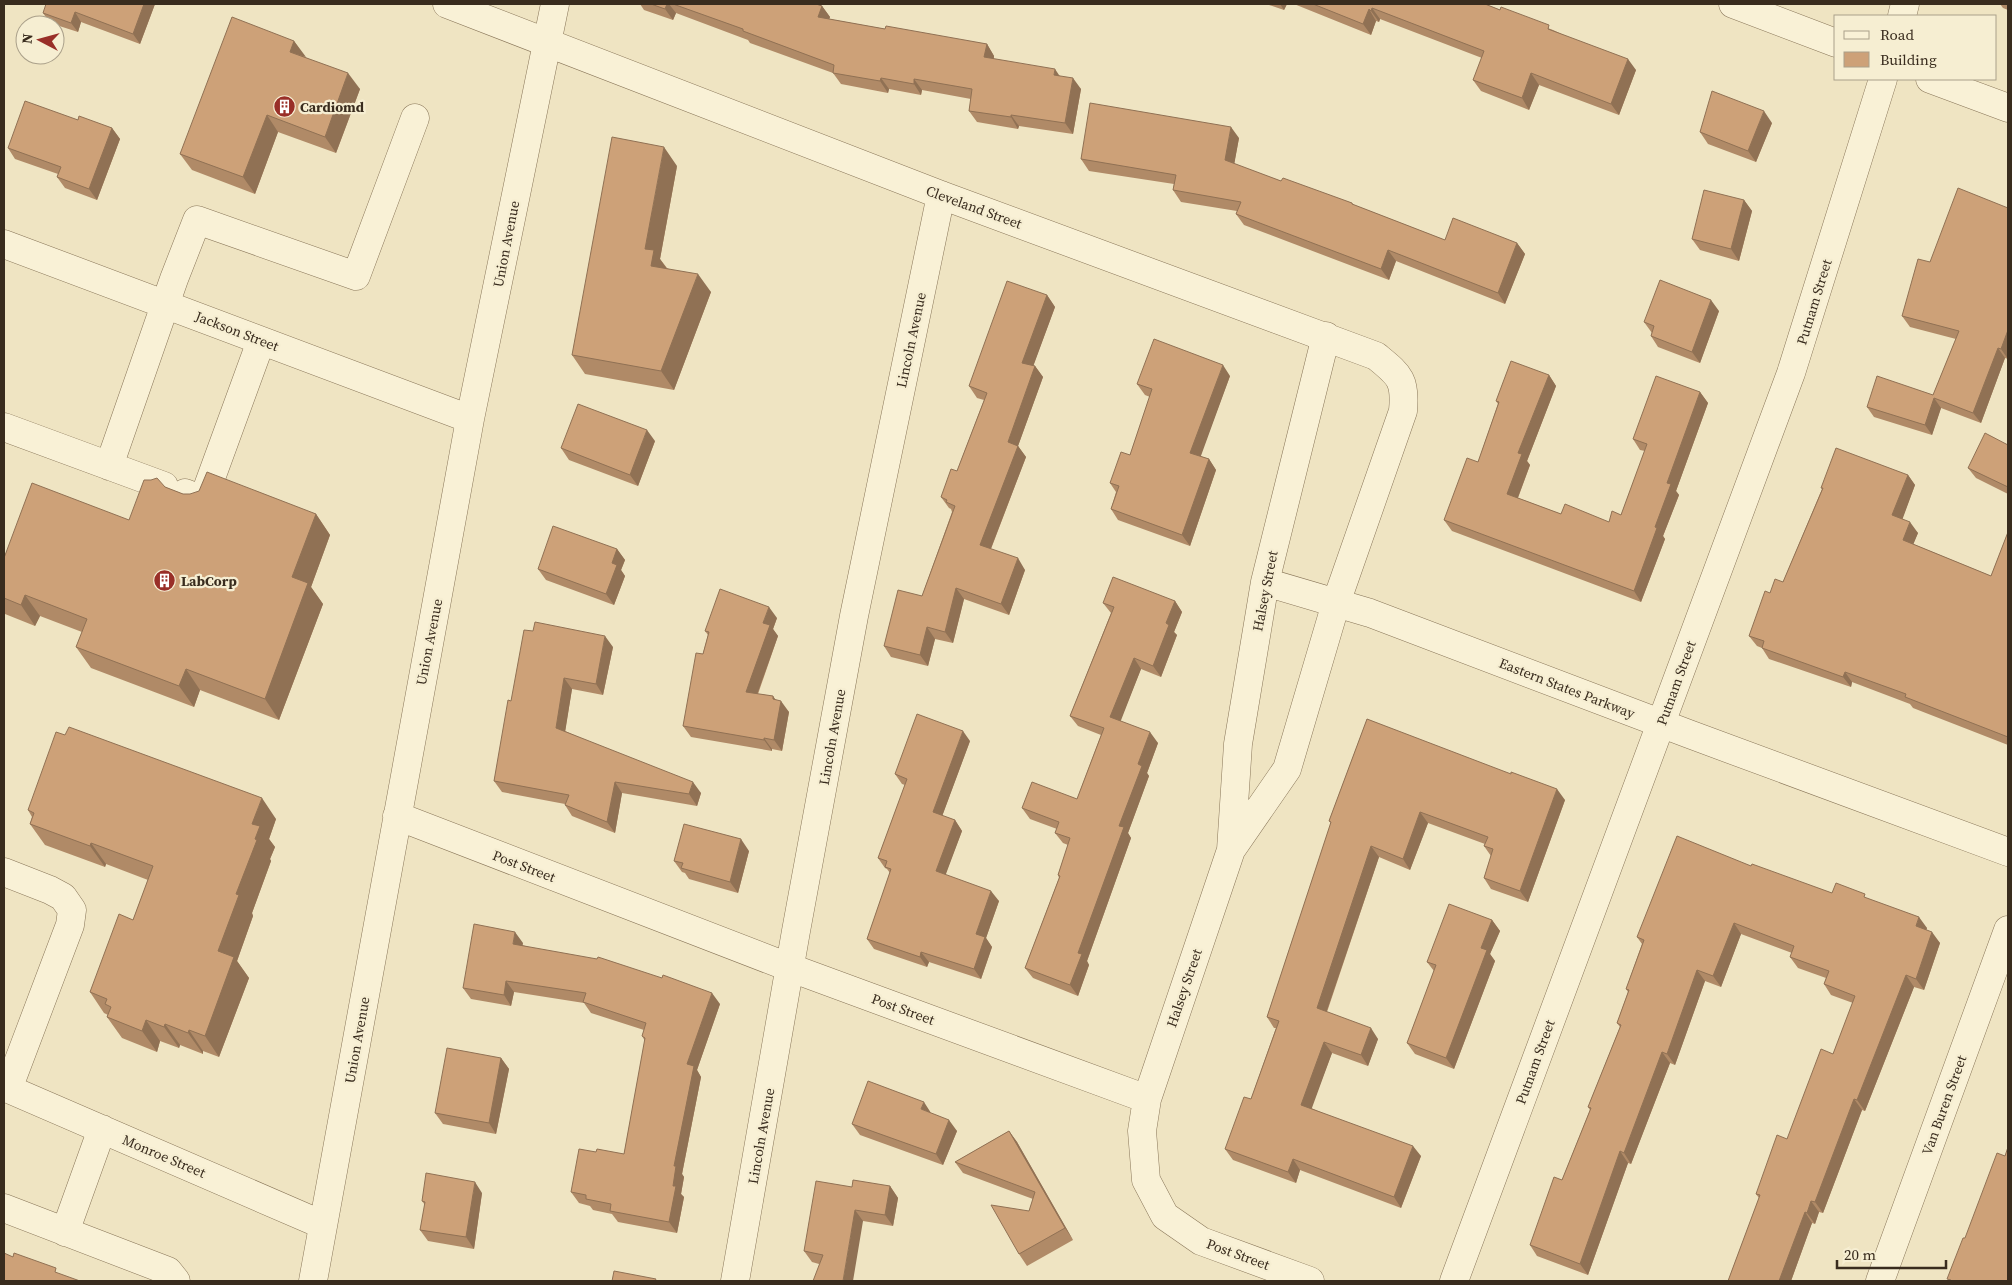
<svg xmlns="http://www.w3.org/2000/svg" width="2012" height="1285" font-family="'Source Serif 4',serif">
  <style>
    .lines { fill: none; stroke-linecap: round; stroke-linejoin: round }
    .minor-casing { stroke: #897659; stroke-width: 29 }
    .minor { stroke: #f9f1d6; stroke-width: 28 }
    .wall { fill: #b08a67 }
    .shaded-wall { fill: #907154 }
    .building { fill: #cda178; stroke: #907154 }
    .labels { text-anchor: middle; stroke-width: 4.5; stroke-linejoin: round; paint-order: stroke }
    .poi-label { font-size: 14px; font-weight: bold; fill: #392c1e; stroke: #f6eed2; text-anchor: start }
    .street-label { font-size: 14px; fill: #392c1e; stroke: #f6eed2 }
  </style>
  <rect width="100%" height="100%" fill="#efe4c2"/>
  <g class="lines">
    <defs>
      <path id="minor" d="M447 4 941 195 1376 356C1399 375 1406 379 1403 411L1336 603 1287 769 1231 850
        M1733 4 1836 43
        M1902 16 1905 4
        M1930 79 2008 108
        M4 244 470 419
        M4 427 164 486
        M109 466 174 279 197 220 356 276 415 118
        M185 493 203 500 261 341
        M1265 582 1370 613 1689 734 2008 852
        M397 816 791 968 1147 1099
        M4 872 50 890 63 897 72 910 70 925 8 1089
        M4 1087 323 1225
        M4 1208 168 1271 176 1281
        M65 1232 102 1129
        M313 1281 470 419 555 4
        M735 1281 796 931 854 616 941 195
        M1310 1281 1201 1241 1165 1216 1146 1180 1142 1131 1147 1099 1231 850 1238 744 1265 582 1326 336
        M1454 1281 1791 373 1883 79
        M1880 1281 2008 930"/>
    </defs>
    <use href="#minor" class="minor-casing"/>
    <use href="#minor" class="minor"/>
  </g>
  <path class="wall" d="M155 4 140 44 81 22 78 32 50 23 43 13Z
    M640 4H816L822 6 830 17 829 19 885 29 987 44 994 56V59L1060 76 1081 89 1073 134 1019 126 1018 129 977 122 969 111 971 99 922 90 921 95 889 89 888 93 841 84 833 73 750 43 748 40 676 13 673 20 644 10Z
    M1266 4H1287L1284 10Z
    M1294 4H1485L1553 30 1636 70 1619 115 1539 85 1529 110 1481 91 1473 80 1482 58 1380 19 1379 22 1376 21 1371 35Z
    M2000 4H2008V10L2003 8Z
    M294 41 305 57 360 89 336 153 278 132 255 194 192 170 180 154Z
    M78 120 112 128 120 139 97 200 65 188 57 177 58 174 15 159 8 148Z
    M1772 123 1756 162 1708 144 1700 132Z
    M1239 138 1234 164 1281 181 1352 203 1354 205 1445 240 1517 243 1525 254 1505 304 1396 261 1389 280 1244 225 1236 214 1237 211 1181 202 1173 190 1174 184 1089 171 1081 159Z
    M677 166 660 259 667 268 711 292 674 390 585 374 572 355Z
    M1744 200 1752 211 1739 261 1700 250 1692 239Z
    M2008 208V359L2005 358 1981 423 1941 408 1932 435 1874 417 1867 407 1933 395 1956 339 1910 327 1902 316 1930 262Z
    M1047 295 1055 307 1033 366H1035L1043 377 1018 446 1026 457 991 549 1025 570 1009 615 964 599 953 643 935 639 928 666 891 657 884 646 922 596 952 512 951 509 949 508 941 497 957 471 984 400 977 398 969 386Z
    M1719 311 1700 363 1658 347 1651 336 1652 333 1644 322Z
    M1549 375 1556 386 1527 461 1530 465 1518 498 1561 514 1609 522 1621 515 1645 451 1640 450 1633 439 1700 392 1708 403 1676 491 1679 495 1663 536 1665 539 1641 602 1452 531 1444 520 1478 462 1498 404 1496 401Z
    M1230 376 1200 456 1209 459 1216 470 1190 546 1118 520 1111 509 1116 492 1110 483 1130 455 1150 397 1145 395 1137 384Z
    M655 441 638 486 569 460 561 448Z
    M2008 445V494L1976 478 1968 468Z
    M1908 475 1915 485 1902 519 1918 533 1913 544 1991 576 2008 532V745L1913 708 1910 704 1852 682 1851 687 1769 659 1762 648 1757 646 1749 636 1770 593 1783 582 1822 489 1821 488Z
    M165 487 183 494 316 514 330 535 311 587 323 604 279 720 200 690 194 707 91 668 76 647 82 632 40 616 35 626 5 614 4 612V558L129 520Z
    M617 549 625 560 621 570 625 576 614 605 546 580 538 569Z
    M1175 601 1182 612 1174 632 1177 635 1161 677 1141 669 1120 721 1158 743 1147 773 1149 776 1128 833 1131 838 1087 961 1089 965 1078 996 1033 978 1025 968 1059 878 1058 875 1068 845 1063 843 1055 833 1057 829 1030 819 1022 808 1077 799 1101 735 1078 726 1070 716 1111 613 1103 603Z
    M777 618 773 629 778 636 758 694 773 696 775 700 789 712 782 751 772 749V751L691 737 683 726 708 635 705 631Z
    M613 647 603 695 572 689 565 731 701 793 697 806 622 793 615 833 572 816 565 805V804L502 792 494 781 511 701Z
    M1367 719 1565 800 1528 902 1491 889 1484 878 1491 856 1484 846 1485 844 1428 823 1410 870 1379 857 1327 1012 1378 1039 1368 1066 1332 1053 1311 1108 1421 1156 1401 1208 1300 1170 1296 1183 1233 1160 1225 1149 1251 1099 1276 1028H1274L1267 1017 1331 823 1329 821Z
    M65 735 276 819 269 839 275 847 270 859 271 861 252 913 253 916 237 961 249 978 219 1057 203 1051V1054L180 1045 179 1048 160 1041 157 1052 122 1038 107 1017 108 1015 104 1013 90 992 133 920 148 880 106 864 105 867 45 845 30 824 32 817 28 810Z
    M970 741 942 816 955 820 962 831 945 875 999 901 986 938 992 947 981 979 929 962 927 967 874 949 867 939 890 873 887 869 885 868 878 858 905 785 902 784 895 774Z
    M749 851 738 893 689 879 685 873 682 872 674 861Z
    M1751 866 1832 893 1869 899 1927 928 1926 930 1940 943 1924 990 1914 987 1865 1111 1862 1110 1823 1213 1819 1212 1815 1224 1812 1223 1791 1281H1728L1759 1198 1756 1194 1787 1139 1833 1054 1853 1003 1831 995 1824 984 1826 978 1798 968 1790 957 1792 953 1741 934 1721 987 1705 981 1675 1065 1670 1063 1631 1164 1628 1163 1588 1275 1537 1256 1530 1245 1562 1180 1590 1110 1588 1107 1620 1027 1617 1023 1628 992 1626 989 1642 944 1637 937Z
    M1492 920 1500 931 1490 954 1495 961 1454 1069 1415 1054 1407 1043 1434 971 1427 962Z
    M523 943 522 945 720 1004 697 1070 701 1077 682 1174 684 1177 681 1194 684 1197 677 1233 618 1222 612 1214 593 1210 590 1206 579 1203 571 1192 596 1152 624 1154 645 1041 642 1036 644 1030 591 1013 584 1003 514 992 511 1006 471 999 463 988Z
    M501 1058 509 1069 496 1134 443 1124 435 1113Z
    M931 1113 957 1131 943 1165 860 1135 852 1124Z
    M1009 1131 1017 1142 1073 1240 1027 1266 1019 1254 1033 1199 963 1173 955 1162Z
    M890 1186 898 1198 893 1226 863 1221 819 1264 812 1262 804 1251 852 1187Z
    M482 1193 474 1249 428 1241 420 1230 425 1205 422 1201Z"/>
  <path class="shaded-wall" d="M144 4H155L140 44 133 34Z
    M667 4H669L676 13 673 20 665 9Z
    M1280 4H1287L1284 10Z
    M822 6 830 17 826 28 818 17Z
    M1372 8 1380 19 1379 22 1371 11Z
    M1369 9 1376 21 1371 35 1363 24Z
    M75 12 81 22 78 32 71 23Z
    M294 41 306 57 290 52Z
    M987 44 994 56 992 69 984 57Z
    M1628 59 1636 70 1619 115 1611 104Z
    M1055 69 1063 81 1054 75Z
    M348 73 360 89 336 153 325 137Z
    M1531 73 1539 85 1529 110 1522 98Z
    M881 78 889 89 888 93 880 81Z
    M1073 78 1081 89 1073 134 1065 123Z
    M914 79 922 90 921 95 914 84Z
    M1764 111 1772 123 1756 162 1748 151Z
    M267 115 278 132 255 194 243 177Z
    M1011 115 1019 126 1018 129 1011 117Z
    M1231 127 1239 138 1233 171 1225 160Z
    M112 128 120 139 97 200 89 189Z
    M664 147 677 166 660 259 667 269 651 266 645 249Z
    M1744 200 1752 211 1739 261 1731 249Z
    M1517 243 1525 254 1505 304 1498 293Z
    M1388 250 1396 261 1389 280 1381 269Z
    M698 274 711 292 674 390 661 371Z
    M1047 295 1055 307 1030 375 1022 363Z
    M1711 300 1719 311 1700 363 1692 352Z
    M2008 330V359L2001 349Z
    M1998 348 2005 358 1981 423 1973 413Z
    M1223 365 1230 376 1198 464 1190 453Z
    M1035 366 1043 377 1018 446 1026 457 988 556 980 545 1008 442Z
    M1549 375 1556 386 1527 461 1530 465 1515 505 1507 494 1518 453Z
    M1700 392 1708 403 1676 491 1679 495 1663 536 1665 539 1641 602 1634 591 1655 527 1667 483Z
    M1934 398 1941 408 1932 435 1925 425Z
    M647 430 655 441 638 486 630 475Z
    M1209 459 1216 470 1190 546 1182 535Z
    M1908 475 1915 485 1900 526 1892 515Z
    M316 514 330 535 311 587 323 604 279 720 265 699 292 577Z
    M1910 522 1918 533 1911 550 1903 540Z
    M617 549 625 560 621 570 625 576 614 605 606 594 612 563Z
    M1018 558 1025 570 1009 615 1001 604Z
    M956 588 964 599 953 643 945 632Z
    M25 595 40 616 35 626 21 605Z
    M1175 601 1182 612 1174 632 1177 635 1161 677 1153 666 1166 623Z
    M769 607 777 618 773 629 778 636 754 703 746 692 763 623Z
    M927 627 935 639 928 666 920 655Z
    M605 636 613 647 603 695 596 684Z
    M1134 658 1141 669 1118 728 1110 717Z
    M186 669 200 690 194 707 179 686Z
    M1845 672 1852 682 1851 687 1843 677Z
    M564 678 572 689 564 739 556 728Z
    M773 696 780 706 781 701 789 712 782 751 774 740Z
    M963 731 970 741 940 822 933 812Z
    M1150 732 1158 743 1147 773 1149 776 1128 833 1131 838 1087 961 1089 965 1078 996 1070 985 1078 953 1138 764Z
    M764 738 772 749V751L764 740Z
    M615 782 622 793 615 833 607 822Z
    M693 782 701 793 697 806 689 794Z
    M1557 789 1565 800 1528 902 1520 891Z
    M262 798 276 819 269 839 275 847 270 859 271 861 252 913 253 916 237 961 249 978 219 1057 205 1036 218 951 236 894 255 839 252 824Z
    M1420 812 1428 823 1410 870 1403 859Z
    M955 820 962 831 943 882 936 871Z
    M741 839 749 851 738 893 730 882Z
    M91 843 106 864 105 867 90 846Z
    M1371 846 1379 857 1324 1019 1317 1008Z
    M991 891 999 901 986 938 992 947 981 979 974 969 976 934Z
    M1919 917 1927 928 1924 937 1916 926Z
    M1492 920 1500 931 1490 954 1495 961 1454 1069 1446 1058 1481 948Z
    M1734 923 1741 934 1721 987 1713 976Z
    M515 932 523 943 521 955 513 944Z
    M1932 932 1940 943 1924 990 1916 979Z
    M921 952 929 962 927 967 920 957Z
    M1697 970 1705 981 1675 1065 1667 1054Z
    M1906 975 1914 987 1865 1111 1857 1100Z
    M506 981 514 992 511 1006 504 995Z
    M712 993 720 1004 697 1070 701 1077 682 1174 684 1177 681 1194 684 1197 677 1233 669 1222 673 1186 674 1166 687 1064Z
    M146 1020 160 1041 157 1052 142 1031Z
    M165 1024 180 1045 179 1048 164 1027Z
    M1371 1028 1378 1039 1368 1066 1361 1055Z
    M189 1030 203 1051V1054L188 1033Z
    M1324 1042 1332 1053 1309 1116 1301 1105Z
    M1662 1052 1670 1063 1631 1164 1624 1153Z
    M501 1058 509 1069 496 1134 489 1123Z
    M1854 1099 1862 1110 1823 1213 1815 1202Z
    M924 1102 931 1113 921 1109Z
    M949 1120 957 1131 943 1165 936 1154Z
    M1009 1131 1017 1142 1073 1240 1065 1228Z
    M1413 1146 1421 1156 1401 1208 1394 1197Z
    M1620 1151 1628 1163 1588 1275 1580 1264Z
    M1293 1159 1300 1170 1296 1183 1288 1172Z
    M475 1182 482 1193 474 1249 466 1237Z
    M890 1186 898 1198 893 1226 885 1215Z
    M1811 1201 1819 1212 1815 1224 1807 1213Z
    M855 1210 863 1221 853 1281H843Z
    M1805 1212 1812 1223 1791 1281H1779Z"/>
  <path class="building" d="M46 4H144L133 34 75 12 71 23 43 13Z
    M651 4H667L665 9Z
    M673 4H816L822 6 818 17 885 29 886 26 987 44 984 57 1055 69 1054 75 1073 78 1065 123 1011 115V117L969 111 972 89 914 79V84L881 78 880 81 833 73 834 65 743 31V29Z
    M1313 4H1485L1500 10 1501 7 1549 25 1548 29 1628 59 1611 104 1531 73 1522 98 1473 80 1484 51 1372 8 1371 11 1369 9 1363 24Z
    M232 17 294 41 290 52 348 73 325 137 267 115 243 177 180 154Z
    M1712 91 1764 111 1748 151 1700 132Z
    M25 101 78 120 79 116 112 128 89 189 57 177 61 167 8 148Z
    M1090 103 1231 127 1225 160 1281 181 1283 178 1352 203V204L1445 240 1453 218 1517 243 1498 293 1388 250 1381 269 1236 214 1241 202 1173 190 1176 175 1081 159Z
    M612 137 664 147 645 249 654 250 651 266 698 274 661 371 572 355Z
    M1958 188 2008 208V330L2001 349 1998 348 1973 413 1934 398 1925 425 1867 407 1877 376 1933 395 1959 331 1902 316 1918 259 1930 262Z
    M1704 190 1744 200 1731 249 1692 239Z
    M1660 280 1711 300 1692 352 1651 336 1654 326 1644 322Z
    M1007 281 1047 295 1022 363 1035 366 1008 442 1018 446 980 545 1018 558 1001 604 956 588 945 632 927 627 920 655 884 646 898 590 922 596 955 506 946 502 947 500 941 497 951 469 957 471 987 393 969 386Z
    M1154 339 1223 365 1190 453 1209 459 1182 535 1111 509 1119 486 1110 483 1121 452 1130 455 1152 389 1137 384Z
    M1511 361 1549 375 1518 453 1522 454 1507 494 1561 514 1565 504 1609 522 1612 511 1621 515 1647 444 1633 439 1656 376 1700 392 1667 483 1671 484 1655 527 1657 528 1634 591 1444 520 1467 458 1478 462 1499 402 1496 401Z
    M578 404 647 430 630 475 561 448Z
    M1985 433 2008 445V487L1968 468Z
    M1836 448 1908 475 1892 515 1910 522 1903 540 1991 576 2008 532V737L1905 697 1906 694 1845 672 1843 677 1762 648 1764 641 1749 636 1765 591 1770 593 1775 579 1783 582 1823 488H1821Z
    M207 472 316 514 292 577 308 583 265 699 186 669 179 686 76 647 87 619 25 595 21 605 4 598V558L32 483 129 520 144 480H151L157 478 165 487 183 494H190L199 491Z
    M553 526 617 549 612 563 617 565 606 594 538 569Z
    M1113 577 1175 601 1166 623 1169 625 1153 666 1134 658 1110 717 1150 732 1138 764 1142 766 1119 826 1124 827 1078 953 1082 954 1070 985 1025 968 1060 876 1058 875 1070 838 1055 833 1059 822 1022 808 1032 782 1077 799 1104 728 1070 716 1114 607 1103 603Z
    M720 589 769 607 763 623 770 625 746 692 773 696V699L781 701 774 740 764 738V740L683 726 696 653 703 654 709 632 705 631Z
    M535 622 605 636 596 684 564 678 556 728 693 782 689 794 615 782 607 822 565 805 569 795 494 781 508 700 511 701 524 630 533 631Z
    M917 714 963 731 933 812 955 820 936 871 991 891 976 934 985 937 974 969 921 952 920 957 867 939 891 869 885 867 887 861 878 858 907 779 895 774Z
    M1367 719 1511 774V772L1557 789 1520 891 1484 878 1493 849 1484 846 1488 837 1420 812 1403 859 1371 846 1317 1008 1371 1028 1361 1055 1324 1042 1301 1105 1413 1146 1394 1197 1293 1159 1288 1172 1225 1149 1244 1097 1251 1099 1279 1021 1267 1017 1331 822 1329 821Z
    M69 727 262 798 252 824 260 826 255 839 257 840 236 894 239 895 218 951 234 957 205 1036 189 1030 188 1033 165 1024 164 1027 146 1020 142 1031 107 1017 111 1007 105 1004 107 999 90 992 119 914 133 920 153 866 91 843 90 846 30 824 34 813 28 810 56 732 65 735Z
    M684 824 741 839 730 882 681 868 683 863 674 861Z
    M1677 836 1751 866 1752 864 1832 893 1836 883 1865 894 1864 897 1919 917 1916 926 1932 932 1916 979 1906 975 1857 1100 1854 1099 1815 1202 1811 1201 1807 1213 1805 1212 1779 1281H1728L1760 1195 1756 1194 1777 1135 1787 1139 1821 1049 1833 1054 1855 996 1824 984 1829 971 1790 957 1794 946 1734 923 1713 976 1697 970 1667 1054 1662 1052 1624 1153 1620 1151 1580 1264 1530 1245 1554 1177 1562 1180 1591 1108 1588 1107 1621 1025 1617 1023 1629 990 1626 989 1644 940 1637 937Z
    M1449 904 1492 920 1481 948 1487 950 1446 1058 1407 1043 1436 965 1427 962Z
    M474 924 515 932 513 944 597 959 598 957 662 978 663 975 712 993 687 1064 694 1066 674 1166H676L673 1186H676L669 1222 610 1211 611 1204 586 1199V1195L571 1192 579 1149 596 1152 597 1149 624 1154 645 1038 642 1036 646 1023 583 1002 586 993 506 981 504 995 463 988Z
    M447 1048 501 1058 489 1123 435 1113Z
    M868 1081 924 1102 921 1109 949 1120 936 1154 852 1124Z
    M1009 1131 1065 1228 1019 1254 991 1205 1029 1211 1035 1192 955 1162Z
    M2008 1147V1281H1950L1951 1280 1947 1279 1963 1238H1965L1997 1153 2005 1156Z
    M426 1173 475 1182 466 1237 420 1230 425 1202 422 1201Z
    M853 1180 890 1186 885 1215 855 1210 843 1281H813L823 1255 804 1251 816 1181 852 1187Z
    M4 1253 13 1257 14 1253 56 1268 55 1272 80 1281H4Z
    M614 1271 656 1279 655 1281H612Z"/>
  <defs>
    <symbol id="building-disc" viewBox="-11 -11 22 22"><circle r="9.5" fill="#992f28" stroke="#f6eed2"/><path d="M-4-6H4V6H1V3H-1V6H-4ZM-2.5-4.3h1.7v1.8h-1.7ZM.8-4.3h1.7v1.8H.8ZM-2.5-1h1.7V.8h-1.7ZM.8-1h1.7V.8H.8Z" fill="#fff"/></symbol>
  </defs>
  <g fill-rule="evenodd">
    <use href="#building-disc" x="272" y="94" width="25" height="25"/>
    <use href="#building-disc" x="152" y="568" width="25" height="25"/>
  </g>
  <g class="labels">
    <g class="poi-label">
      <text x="300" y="112">Cardiomd</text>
      <text x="181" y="586">LabCorp</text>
    </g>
    <g class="street-label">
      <text transform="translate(974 207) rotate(20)" y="5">Cleveland Street</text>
      <text transform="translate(506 244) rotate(-79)" y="5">Union Avenue</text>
      <text transform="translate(1814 302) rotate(-73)" y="5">Putnam Street</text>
      <text transform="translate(237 331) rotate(21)" y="5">Jackson Street</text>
      <text transform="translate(911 340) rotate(-78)" y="5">Lincoln Avenue</text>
      <text transform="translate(1265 591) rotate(-79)" y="5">Halsey Street</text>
      <text transform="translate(429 642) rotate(-79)" y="5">Union Avenue</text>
      <text transform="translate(1676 683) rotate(-70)" y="5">Putnam Street</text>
      <text transform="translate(1567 688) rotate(21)" y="5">Eastern States Parkway</text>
      <text transform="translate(832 737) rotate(-80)" y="5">Lincoln Avenue</text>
      <text transform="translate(524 866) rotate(21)" y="5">Post Street</text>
      <text transform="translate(1184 988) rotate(-71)" y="5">Halsey Street</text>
      <text transform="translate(903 1009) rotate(20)" y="5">Post Street</text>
      <text transform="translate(357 1040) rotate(-80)" y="5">Union Avenue</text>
      <text transform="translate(1535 1062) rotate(-70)" y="5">Putnam Street</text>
      <text transform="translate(1944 1105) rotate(-70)" y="5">Van Buren Street</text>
      <text transform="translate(761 1136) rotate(-80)" y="5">Lincoln Avenue</text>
      <text transform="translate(164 1156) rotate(23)" y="5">Monroe Street</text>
      <text transform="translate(1238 1254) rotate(20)" y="5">Post Street</text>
    </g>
  </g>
  <rect width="2012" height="1285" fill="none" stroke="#392c1e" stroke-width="10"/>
  <rect x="1834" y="15" width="162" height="65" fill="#f6eed2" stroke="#aaa08a"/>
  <rect x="1844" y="31" width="25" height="8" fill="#f9f1d6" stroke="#aaa08a"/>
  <text x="1880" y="40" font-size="15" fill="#392c1e">Road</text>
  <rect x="1844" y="52" width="25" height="15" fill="#cda178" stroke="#aaa08a"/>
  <text x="1880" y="65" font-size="15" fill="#392c1e">Building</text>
  <g transform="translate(40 40) rotate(276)"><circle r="24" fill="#f6eed2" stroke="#aaa08a"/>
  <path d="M0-4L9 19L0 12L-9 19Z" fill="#992f28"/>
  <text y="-8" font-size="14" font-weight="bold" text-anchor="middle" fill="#392c1e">N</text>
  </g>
  <path d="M1837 1260v8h109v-8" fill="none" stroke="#392c1e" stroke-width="2.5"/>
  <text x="1844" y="1260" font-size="15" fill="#392c1e" stroke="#f6eed2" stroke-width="4" paint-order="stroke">20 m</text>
</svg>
